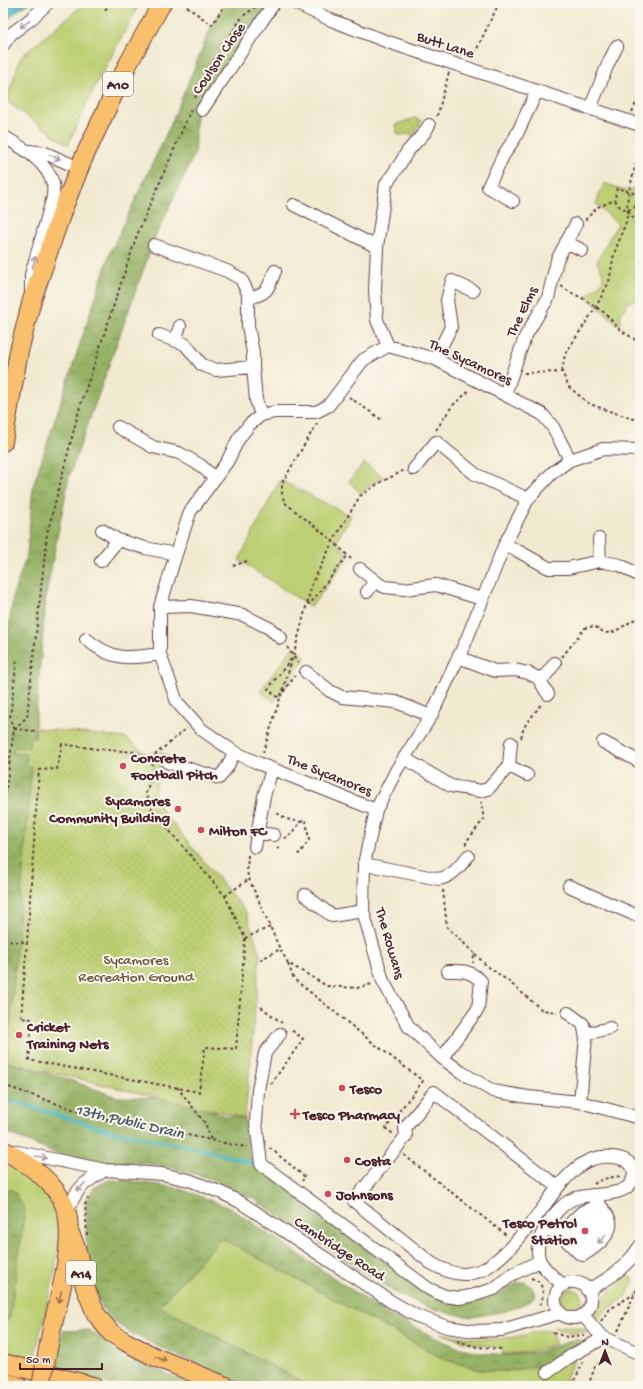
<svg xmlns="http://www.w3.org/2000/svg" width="643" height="1389" font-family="'Gochi Hand',sans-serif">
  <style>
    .green { fill: #bccf73; stroke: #83774f }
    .forest { fill: url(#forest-crowns); stroke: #706848 }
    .park { fill: url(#park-dots); stroke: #83774f }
    .water { fill: #47b6c0; stroke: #486a76 }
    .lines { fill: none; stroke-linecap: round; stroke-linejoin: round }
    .stream { stroke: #47b6c0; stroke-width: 3.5 }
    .minor-casing { stroke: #633d44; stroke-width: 14 }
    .highway-casing { stroke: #633d44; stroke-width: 20 }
    .path { stroke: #633d44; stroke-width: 2; stroke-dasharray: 3 3; stroke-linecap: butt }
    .minor { stroke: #fff; stroke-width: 12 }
    .highway { stroke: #f9bf6d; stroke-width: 18 }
    .highway-bridge-casing { stroke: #633d44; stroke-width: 20; stroke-linecap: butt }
    .highway-bridge { stroke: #f9bf6d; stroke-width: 18 }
    .oneway { stroke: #ae9aa0 }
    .oneway2 { stroke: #996749 }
    .poi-dot { fill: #d1495b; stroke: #fbf7ec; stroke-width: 1.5 }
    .labels { text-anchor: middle; stroke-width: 4; stroke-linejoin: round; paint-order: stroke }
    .shield { fill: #fbf7ec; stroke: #7f6065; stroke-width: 1 }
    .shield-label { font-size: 14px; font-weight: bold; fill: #4a1f2b }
    .street-label { font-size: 15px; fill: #4a1f2b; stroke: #fbf7ec }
    .poi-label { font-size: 15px; font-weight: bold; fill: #4a1f2b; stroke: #fbf7ec; text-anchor: start }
    .park-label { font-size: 15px; fill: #6c5441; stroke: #fbf7ec }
    .water-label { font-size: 16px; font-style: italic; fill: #495b67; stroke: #fbf7ec }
  </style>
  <defs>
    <pattern id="forest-crowns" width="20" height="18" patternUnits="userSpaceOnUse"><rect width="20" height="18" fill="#95b265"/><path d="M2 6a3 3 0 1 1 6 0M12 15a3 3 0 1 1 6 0" fill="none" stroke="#7c9053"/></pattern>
    <pattern id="park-dots" width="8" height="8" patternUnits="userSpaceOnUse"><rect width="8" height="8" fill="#bccf73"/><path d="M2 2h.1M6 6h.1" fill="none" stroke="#a3b164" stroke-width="1.8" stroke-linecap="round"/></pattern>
  </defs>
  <rect width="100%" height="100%" fill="#fbf7ec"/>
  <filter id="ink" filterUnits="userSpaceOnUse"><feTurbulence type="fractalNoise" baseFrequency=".025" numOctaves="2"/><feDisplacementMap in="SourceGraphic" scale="8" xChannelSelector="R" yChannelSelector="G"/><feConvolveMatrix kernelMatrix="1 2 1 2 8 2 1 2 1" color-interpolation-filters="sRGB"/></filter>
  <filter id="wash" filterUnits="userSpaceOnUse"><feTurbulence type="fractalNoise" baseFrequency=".012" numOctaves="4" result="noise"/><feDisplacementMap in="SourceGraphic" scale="16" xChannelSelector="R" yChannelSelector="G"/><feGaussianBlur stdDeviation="0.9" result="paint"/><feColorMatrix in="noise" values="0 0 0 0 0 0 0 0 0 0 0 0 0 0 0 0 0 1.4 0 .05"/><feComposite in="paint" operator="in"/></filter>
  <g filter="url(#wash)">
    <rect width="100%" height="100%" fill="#f1ead1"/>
    <path class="green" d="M85 3H140L92 92 68 145 6 101 21 57Z
      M604 183 627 191 633 189 640 191V292L635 300 628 302 620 316 621 323 619 325 586 297 603 281V273L597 262C604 249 610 236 618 224L596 204Z
      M364 463 383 477 371 484 361 494 349 481Z
      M280 480 351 516 336 542 349 556 311 607 239 560Z
      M294 646 306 657 274 702 260 691Z
      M3 1164 23 1172 42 1187 55 1211 59 1241 55 1272 34 1358 3 1352Z
      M221 1238 444 1359 480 1370 507 1371 542 1366 581 1343 563 1386H310L159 1306Z
      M627 1275 634 1279 626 1297 608 1309 594 1322C593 1317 593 1312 596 1307 603 1294 618 1286 627 1275Z
      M561 1300a11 11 0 1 1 22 0a11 11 0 1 1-22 0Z
      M563 1326 581 1328 587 1332C575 1333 564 1336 554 1327Z
      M550 1329 556 1344C538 1350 521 1354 502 1354L503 1348C479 1346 463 1342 440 1333 466 1338 489 1341 514 1337 527 1335 538 1331 550 1329Z"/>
    <path class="forest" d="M226 3H270L196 115 195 153 155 237 69 477 46 595 7 1062 67 1079 118 1097 176 1098 225 1116 245 1118V1131L250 1158 421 1289 458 1303 484 1300 505 1291 516 1283 525 1282 532 1287 535 1295 529 1302 506 1311 472 1317 448 1313 428 1307 396 1293 256 1200 215 1180 174 1168 144 1163 95 1161 72 1157 51 1152 3 1131V679L13 595 27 555 33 486 110 253 170 126 212 25Z
      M108 1180 130 1181 178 1188 230 1208 386 1313 434 1337 457 1347 482 1353 509 1355 537 1352 577 1339 581 1343 542 1366 507 1371 480 1370 444 1359 221 1238 159 1306 310 1386H246L193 1363 132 1334 116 1323 103 1309 88 1275 86 1255V1201L94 1188Z
      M3 1186 14 1191 25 1210 10 1317 3 1325Z
      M89 1330 117 1352 195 1386H116L56 1371 63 1331Z"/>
    <path class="park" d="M414 118 422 121 413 134 398 135 395 125Z
      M36 728 126 738 145 753H164L154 792 159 807 246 912 260 955 245 1118 7 1062 32 766 26 765 27 754 13 753 14 747 29 748 30 738H35Z"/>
    <path class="water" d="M3 3H29L18 10 3 25Z"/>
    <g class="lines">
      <path class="stream" d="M3 1098 106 1130 209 1151 252 1163"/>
    </g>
  </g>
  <g filter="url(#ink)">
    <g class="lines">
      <defs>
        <path id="minor" d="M295 3 331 20 388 42 640 125
          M3 45 11 34 32 18 48 3
          M590 109 608 64 617 46
          M202 110 274 3
          M3 136C21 147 47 161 53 184 54 187 53 193 53 197L31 275V291
          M29 151 45 153 79 168
          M513 201 488 187 503 156 516 136 537 91
          M294 205 377 247
          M566 242 582 250
          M154 245 227 271 241 279 248 293V326L253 353V367
          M248 298C268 294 268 289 275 271
          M159 335 185 344 202 365 216 370 253 367 256 400 261 415
          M175 340 180 326
          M388 346 377 320 375 290 377 247 386 184 400 164 407 152 425 132 429 125
          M435 359 451 327 447 300 452 281 473 291
          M505 394 525 337 548 298 557 260 576 224
          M118 427 153 447 179 453 200 465 215 478
          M640 450 603 449 570 460 552 473 528 499 504 546 466 641 431 716 397 769 376 810 364 864 363 911 383 981 409 1027 442 1058 461 1072 493 1091 528 1097 580 1102 640 1118
          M414 469 436 442 475 474 528 499
          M102 530 118 540
          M599 539 600 561
          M505 544 549 568H568L600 561 620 565 640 576
          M101 561 118 540 145 548 176 554
          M360 569 379 584 385 587 404 589 436 585 482 599
          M367 592 375 581
          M160 607 191 606 243 615 269 628 281 638
          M86 639C113 661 127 659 160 654
          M458 657 495 671 515 670 528 673 538 678 548 694
          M306 672 330 691 342 697 396 702 431 716
          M538 678 545 676 555 663
          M603 742 640 762
          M511 743 509 766 527 775
          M404 758 451 786 481 791 488 789 509 766
          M167 762 219 778 228 766 234 752
          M376 810 260 764 234 752 201 729 177 702 160 654V607L176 554 190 512 227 462 239 438 249 425 261 415 275 412H316L328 406 363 360 388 346 435 359 542 414 553 427 570 460
          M257 833 274 835
          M255 847 264 796 272 769
          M364 864 439 879C452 877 460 866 468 856
          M569 886 640 917
          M305 895 332 916 363 911
          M568 1013 583 1024 586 1037 580 1102
          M280 1034 265 1053 258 1090 256 1123 261 1164 429 1289 445 1296 459 1298 471 1296 494 1289 511 1275 540 1261
          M585 1034 610 1028
          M442 1058 478 1009 481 981C469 970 464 971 448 971
          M434 1092 558 1187C538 1214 515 1249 486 1268 481 1271 472 1273 466 1274 453 1275 441 1269 431 1263L354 1201 406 1136 405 1128Z
          M13 1151 105 1170 162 1174 189 1180 222 1193 240 1202 392 1302 417 1316 447 1327 474 1331 502 1330 560 1313
          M558 1187C567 1177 577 1165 590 1160 606 1153 642 1156 632 1181 624 1199 588 1192 573 1199 555 1207 531 1241 540 1261 545 1271 555 1278 563 1285
          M67 1211C78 1187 82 1184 105 1170
          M545 1227 563 1237 579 1253 583 1255C593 1249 613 1235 610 1221 608 1213 597 1202 592 1195
          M558 1235 582 1212 599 1205
          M568 1241 603 1209
          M576 1249 603 1225 608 1216
          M555 1300a18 18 0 1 1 36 0a18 18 0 1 1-36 0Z
          M587 1290C609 1280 627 1267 640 1246
          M583 1315 601 1336 640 1354
          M548 1372 574 1354 598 1341 601 1336"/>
        <path id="highway" d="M3 442 19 351 32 300 63 209 83 159 128 64 162 3
          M3 1150C20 1159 37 1169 50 1184 57 1191 64 1203 67 1213 74 1245 60 1295 52 1328
          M69 1231 76 1247 85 1287 96 1314 111 1333 126 1342 155 1357 226 1386
          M3 1363 93 1386
          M3 1382 18 1386"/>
      </defs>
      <use href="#minor" class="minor-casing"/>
      <use href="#highway" class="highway-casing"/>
      <path class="path" d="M182 3 212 25 226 3
        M105 10 111 3
        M472 59 499 3
        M195 98 207 72 242 17 258 5
        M632 112 640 94
        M437 116 439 110 449 72
        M640 195 617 188C615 196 613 203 622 208 624 209 626 209 628 211 634 216 636 228 640 234
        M628 210 634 208 640 197
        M585 220 598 207 615 200
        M561 286 570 292 582 298 605 313 619 329 640 343
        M562 371 565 354 596 307 609 282 614 254 626 222 628 210 627 203 629 191 640 147
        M524 373 562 372 569 387 588 403 603 409 640 421
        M349 397 382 420
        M317 423 282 483V493L284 502 333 541 353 561
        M436 430 452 406 470 390
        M233 566 247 561
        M307 603 310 604 347 556
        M287 647 298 663
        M562 657 585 628 594 626 605 633 614 632 640 616
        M291 659 268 689 279 698 295 676
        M14 729 27 717 47 534 79 410 137 235 191 110
        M14 729 35 731
        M521 738 524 727 542 703
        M263 753 293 657 312 584 333 541 360 496 381 482 403 471
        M150 759 187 728
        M3 812 14 729 10 718 17 658
        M277 813 286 819 301 822
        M284 837 287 838 301 822 306 820 309 840 299 854 296 851
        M466 845V842L484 819 481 802
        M277 849 281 845
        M248 855 247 872 249 879 280 949 288 963 327 986 357 988 372 984
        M443 890 447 927 475 954 473 959V963
        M225 896 249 879
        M245 938 270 927
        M3 941 27 942 21 1018 32 1019 29 1060 199 1092 205 1047 236 1049 245 938 225 896 152 810 146 793 154 768 150 759 136 752 97 749 62 744 57 769 39 770 27 942
        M475 954 486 965 508 981 542 1010 557 1012
        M260 960 280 949
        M288 964 294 979 368 1039 423 1081 386 1128 393 1134
        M261 1007 282 1023
        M271 1084 303 1039 290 1029
        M3 1085 98 1118 138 1124 233 1145 248 1147
        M177 1087 205 1123 211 1140
        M270 1148 305 1177 302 1181
        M404 1155 506 1235
        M594 1184C602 1178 613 1177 622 1176
        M87 1235 85 1205 88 1198
        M531 1278C545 1282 545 1296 539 1307
        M601 1321 610 1309 634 1294
        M618 1331 635 1293 640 1279
        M553 1333 567 1337 584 1335
        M457 1341 477 1347 502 1349
        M572 1386 583 1362
        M588 1386 595 1367 608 1351"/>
      <use href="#minor" class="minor"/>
      <use href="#highway" class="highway"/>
      <defs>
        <path id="highway-bridge" d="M41 1386 52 1328"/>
      </defs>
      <use href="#highway-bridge" class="highway-bridge-casing"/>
      <use href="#highway-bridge" class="highway-bridge"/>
    </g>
    <defs><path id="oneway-shaft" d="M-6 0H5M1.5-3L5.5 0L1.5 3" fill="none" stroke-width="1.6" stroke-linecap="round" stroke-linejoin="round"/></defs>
    <g class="oneway">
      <use href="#oneway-shaft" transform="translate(25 24) rotate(145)"/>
      <use href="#oneway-shaft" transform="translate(55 157) rotate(24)"/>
      <use href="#oneway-shaft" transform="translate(34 262) rotate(-74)"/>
      <use href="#oneway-shaft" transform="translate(41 1157) rotate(12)"/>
      <use href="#oneway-shaft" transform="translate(81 1187) rotate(134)"/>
      <use href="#oneway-shaft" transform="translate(602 1239) rotate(134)"/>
    </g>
    <g class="oneway2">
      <use href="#oneway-shaft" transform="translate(60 1297) rotate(103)"/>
      <use href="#oneway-shaft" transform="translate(161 1359) rotate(22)"/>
    </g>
  </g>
  <g class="poi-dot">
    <circle cx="123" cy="766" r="4"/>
    <circle cx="178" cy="809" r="4"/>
    <circle cx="201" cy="830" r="4"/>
    <circle cx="19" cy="1035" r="4"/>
    <circle cx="342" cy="1088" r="4"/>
    <path d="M293 1108h4v4h4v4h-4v4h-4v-4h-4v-4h4z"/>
    <circle cx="347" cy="1160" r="4"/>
    <circle cx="328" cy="1194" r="4"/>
    <circle cx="585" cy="1231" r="4"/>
  </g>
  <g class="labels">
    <g class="shield">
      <rect x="103" y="72" width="30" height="24" rx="3"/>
      <rect x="66" y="1261" width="30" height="24" rx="3"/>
    </g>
    <g class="shield-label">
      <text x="118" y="89">A10</text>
      <text x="81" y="1278">A14</text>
    </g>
    <g class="street-label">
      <text transform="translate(446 44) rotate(18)" y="5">Butt Lane</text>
      <text transform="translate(218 58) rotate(-56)" y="5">Coulson Close</text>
      <text transform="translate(521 311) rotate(-64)" y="5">The Elms</text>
      <text transform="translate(471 361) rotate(25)" y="5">The Sycamores</text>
      <text transform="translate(330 774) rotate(22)" y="5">The Sycamores</text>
      <text transform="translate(391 943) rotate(74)" y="5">The Rowans</text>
      <text transform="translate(340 1248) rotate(33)" y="5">Cambridge Road</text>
    </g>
    <g class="poi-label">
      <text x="131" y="762">Concrete<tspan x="131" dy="17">Football Pitch</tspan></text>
      <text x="170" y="805" text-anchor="end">Sycamores<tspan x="170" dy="17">Community Building</tspan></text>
      <text x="209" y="835">Milton FC</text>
      <text x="27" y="1031">Cricket<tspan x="27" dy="17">Training Nets</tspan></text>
      <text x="350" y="1093">Tesco</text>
      <text x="303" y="1119">Tesco Pharmacy</text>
      <text x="355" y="1165">Costa</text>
      <text x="336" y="1199">Johnsons</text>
      <text x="577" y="1227" text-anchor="end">Tesco Petrol<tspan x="577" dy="17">Station</tspan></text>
    </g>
    <g class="park-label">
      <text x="136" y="964">Sycamores<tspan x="136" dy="17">Recreation Ground</tspan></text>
    </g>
    <g class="water-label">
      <text transform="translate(130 1120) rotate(13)" y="6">13th Public Drain</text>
    </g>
  </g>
  <rect width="643" height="1389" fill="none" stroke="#fbf7ec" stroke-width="16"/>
  <g transform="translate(605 1351)" stroke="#fbf7ec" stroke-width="3" paint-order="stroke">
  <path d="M0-3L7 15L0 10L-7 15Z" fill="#4a1f2b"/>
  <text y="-6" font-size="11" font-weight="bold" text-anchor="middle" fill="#4a1f2b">N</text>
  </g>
  <path d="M20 1363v6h82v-6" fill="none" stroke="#4a1f2b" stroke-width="2"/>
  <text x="26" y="1363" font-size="12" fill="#4a1f2b" stroke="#fbf7ec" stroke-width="3" paint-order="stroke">50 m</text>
</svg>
